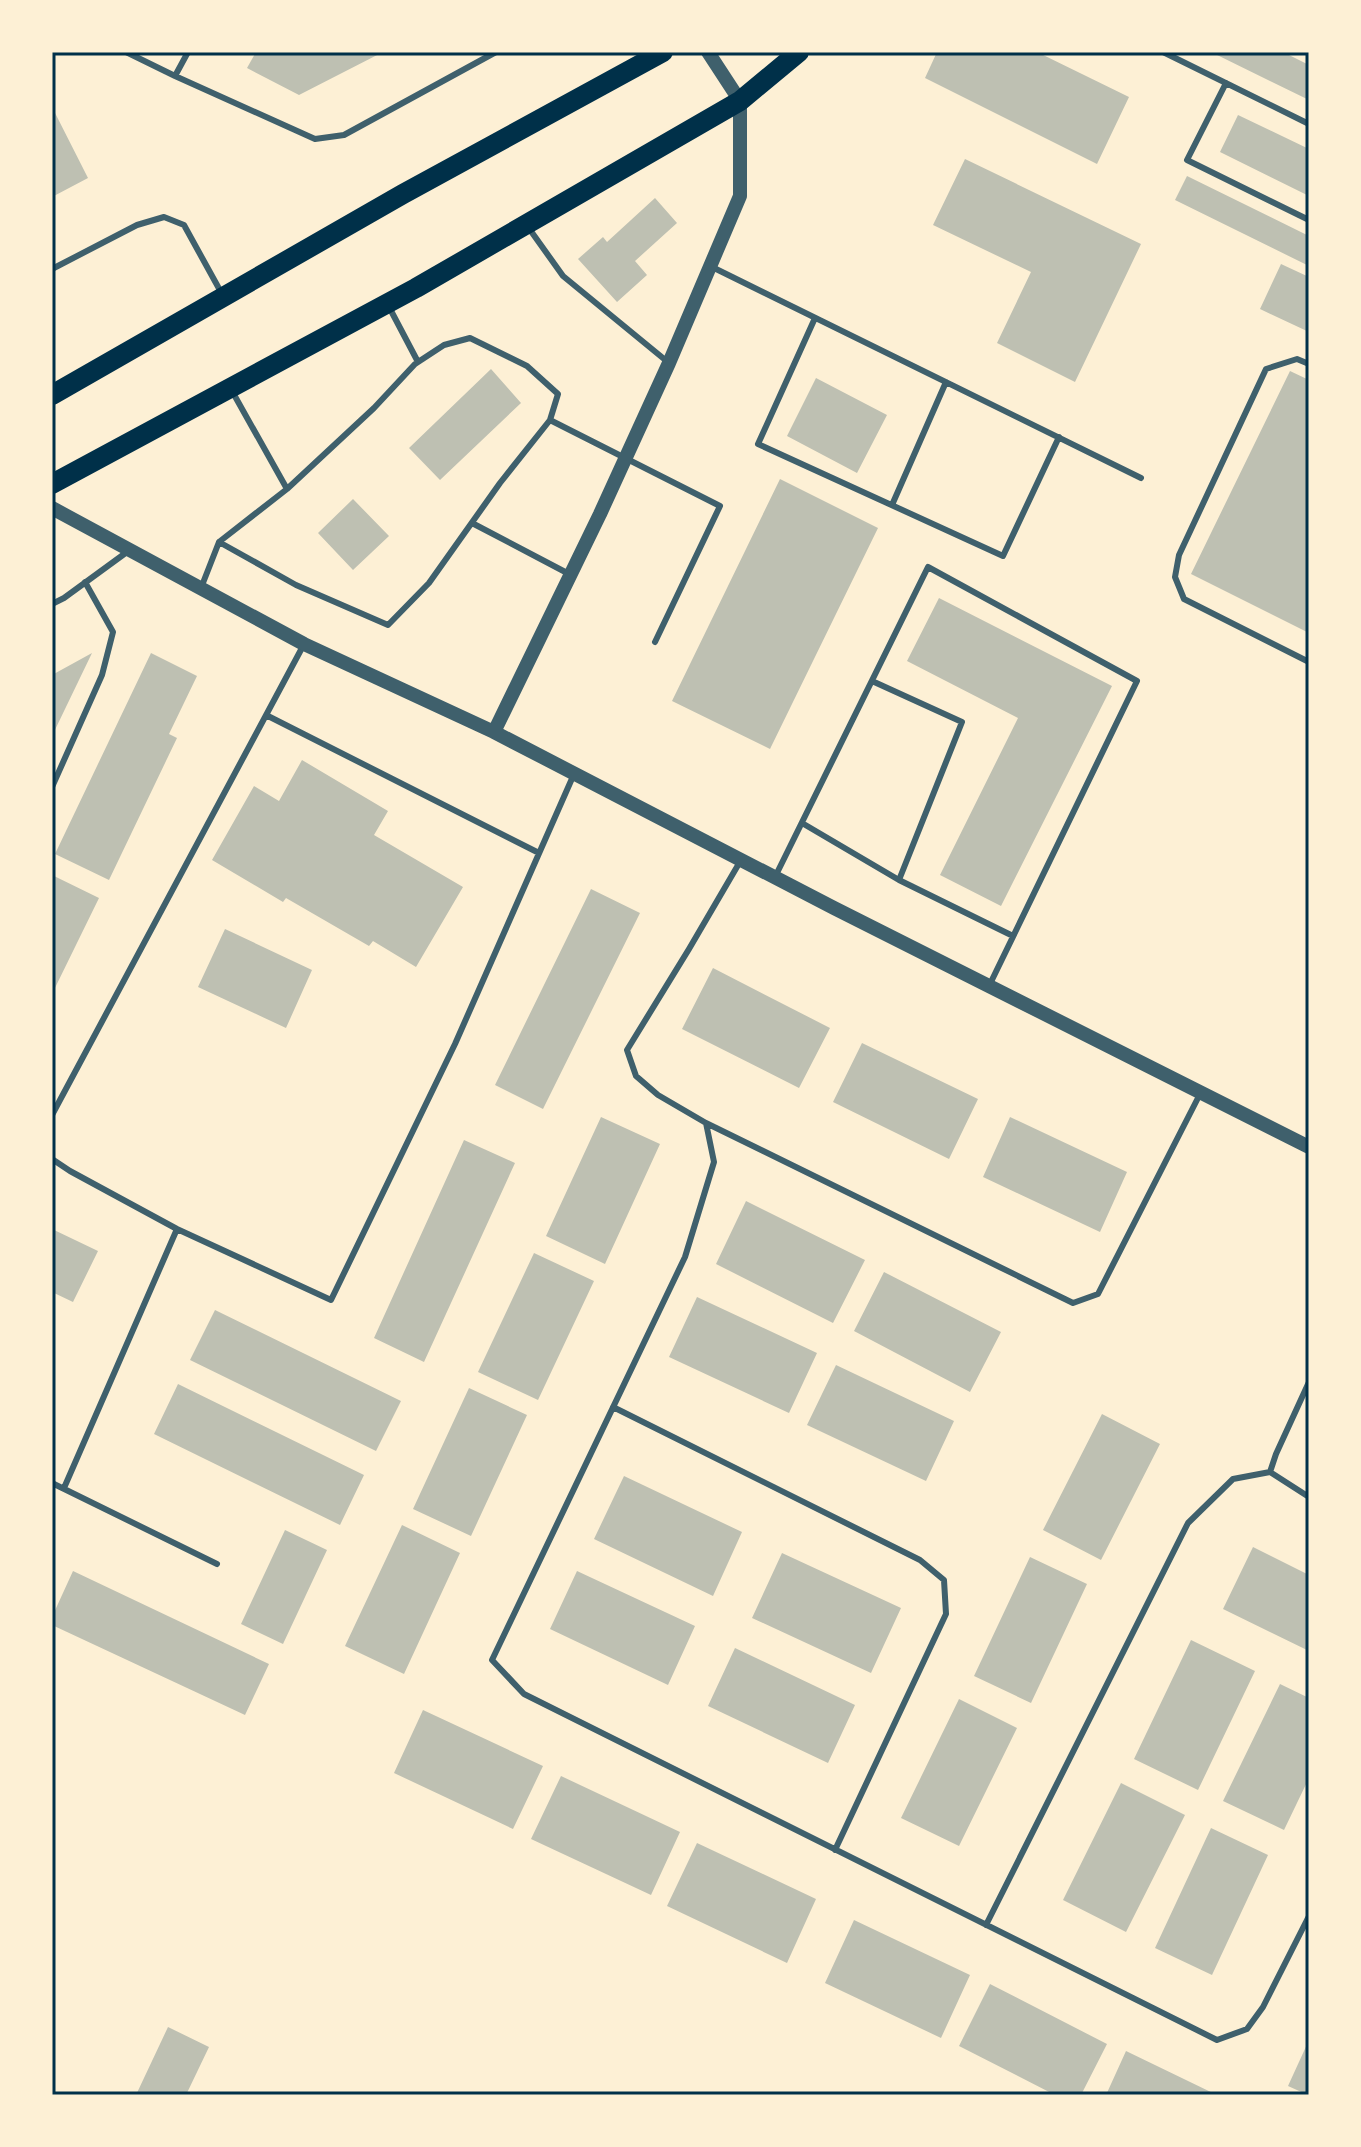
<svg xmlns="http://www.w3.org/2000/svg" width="1361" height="2147" font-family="'Noto Sans',sans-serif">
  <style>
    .building { fill: #bec0b2 }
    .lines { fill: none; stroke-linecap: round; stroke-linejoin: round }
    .service { stroke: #3f606c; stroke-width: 6 }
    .tertiary { stroke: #3f606c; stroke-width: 14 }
    .primary { stroke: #003049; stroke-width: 20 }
    .neatline { fill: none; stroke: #003049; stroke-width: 3 }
  </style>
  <rect width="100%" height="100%" fill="#fdf0d5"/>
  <path class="building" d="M256 52H383L299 95 247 68Z
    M937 52H1037L1129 97 1097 164 925 78Z
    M1211 52H1283L1309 65V100Z
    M52 107 88 178 52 197Z
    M1238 115 1309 149V196L1220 152Z
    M965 159 1141 244 1075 382 997 343 1031 272 933 225Z
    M1187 176 1309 236V266L1175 200Z
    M655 198 677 223 635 261 647 275 617 302 578 259 603 237 607 242Z
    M1281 264 1309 277V332L1260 309Z
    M491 369 521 403 440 480 409 448Z
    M1290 371 1309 380V633L1191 574Z
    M816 378 887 415 857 473 787 436Z
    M780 479 878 528 770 749 672 701Z
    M353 499 389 536 353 570 318 533Z
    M939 598 1112 686 1001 906 940 875 1018 718 907 661Z
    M92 653 52 736V675Z
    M151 653 197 676 169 734 177 738 109 880 55 854Z
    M302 760 388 811 374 835 463 887 416 967 373 941 369 946 286 898 283 902 212 860 254 786 279 801Z
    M52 875 99 898 52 994Z
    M591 889 640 913 543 1109 495 1085Z
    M225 929 312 970 286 1028 198 987Z
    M713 968 830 1028 799 1088 682 1029Z
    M862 1043 978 1099 949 1159 833 1102Z
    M601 1117 660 1144 605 1264 546 1236Z
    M1010 1117 1127 1172 1100 1232 983 1177Z
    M464 1140 515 1163 424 1362 374 1338Z
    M746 1201 865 1260 833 1323 716 1264Z
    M52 1229 98 1251 73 1302 52 1292Z
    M534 1253 594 1281 538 1400 478 1372Z
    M884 1272 1001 1332 970 1392 854 1331Z
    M697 1297 817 1353 789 1413 669 1357Z
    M215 1310 401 1401 376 1451 190 1360Z
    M836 1365 954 1421 926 1481 807 1425Z
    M178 1384 364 1475 340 1525 154 1434Z
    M469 1388 527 1415 471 1536 413 1509Z
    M1102 1414 1160 1444 1101 1560 1043 1530Z
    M624 1476 742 1532 713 1596 594 1539Z
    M402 1525 460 1553 404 1674 345 1646Z
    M285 1530 327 1550 283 1644 241 1624Z
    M1253 1547 1309 1575V1651L1223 1609Z
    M782 1553 901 1608 871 1673 752 1618Z
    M1030 1557 1087 1584 1031 1703 974 1676Z
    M73 1571 269 1664 245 1715 52 1625V1617Z
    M577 1571 695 1626 668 1685 550 1629Z
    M1191 1640 1255 1671 1198 1790 1134 1759Z
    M735 1648 855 1705 828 1763 708 1706Z
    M1280 1684 1309 1698V1778L1284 1830 1223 1801Z
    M959 1699 1017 1728 959 1846 901 1818Z
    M423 1710 543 1766 513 1829 394 1773Z
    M561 1776 680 1832 651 1895 531 1839Z
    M1121 1783 1185 1815 1126 1932 1063 1900Z
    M1211 1828 1268 1855 1212 1975 1155 1948Z
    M697 1843 816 1899 787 1963 667 1906Z
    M854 1920 970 1975 941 2038 825 1983Z
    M990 1984 1107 2044 1081 2095H1055L959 2046Z
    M168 2027 209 2047 186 2095H136Z
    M1309 2040V2095H1308L1288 2086Z
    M1126 2051 1217 2095H1106Z"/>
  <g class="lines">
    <path class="service" d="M126 52 175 76
      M188 52 175 76 315 139 344 135 496 52
      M1163 52 1309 124
      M1226 83 1187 160 1309 220
      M528 227 563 276 669 363
      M710 266 1141 478
      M52 269 137 225 164 217 184 225 222 294
      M388 305 418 362
      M815 318 758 444 1003 556 1059 437
      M1309 364 1297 359 1266 369 1179 555 1175 577 1184 599 1309 662
      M232 391 287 489
      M892 505 946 382
      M472 523 571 575
      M219 542 296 585 388 625 429 583 500 483 550 420
      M201 588 219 542 287 489 374 408 415 364 444 345 470 338 527 366 558 394 550 420 720 506 655 642
      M52 604 64 598 127 552
      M872 681 962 722 899 880 1013 936
      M266 715 539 853
      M52 787 102 675 113 632 85 582
      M802 823 899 880
      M741 860 689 949 627 1050 636 1076 658 1095 706 1123 714 1162 685 1257 492 1660 524 1694 1217 2040 1247 2029 1263 2007 1309 1916
      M775 877 928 567 1137 681 990 984
      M52 1115 303 646
      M706 1123 1073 1303 1098 1294 1201 1092
      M52 1159 70 1171 177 1229 331 1300 455 1044 574 774
      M1309 1382 1276 1454 1270 1472 1309 1497
      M613 1407 920 1560 944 1580 946 1614 835 1850
      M52 1483 217 1564
      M64 1488 177 1229
      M986 1925 1188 1523 1233 1479 1270 1472"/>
    <path class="tertiary" d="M708 52 740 101V196L669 363 600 514 494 732 834 908 1309 1147
      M52 508 304 644 494 732"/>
    <path class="primary" d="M52 395 403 194 663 52
      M52 484 416 288 740 101 799 52"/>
  </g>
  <rect width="1361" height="2147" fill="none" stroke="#fdf0d5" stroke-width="108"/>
  <rect x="54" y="54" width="1253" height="2039" class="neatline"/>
</svg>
